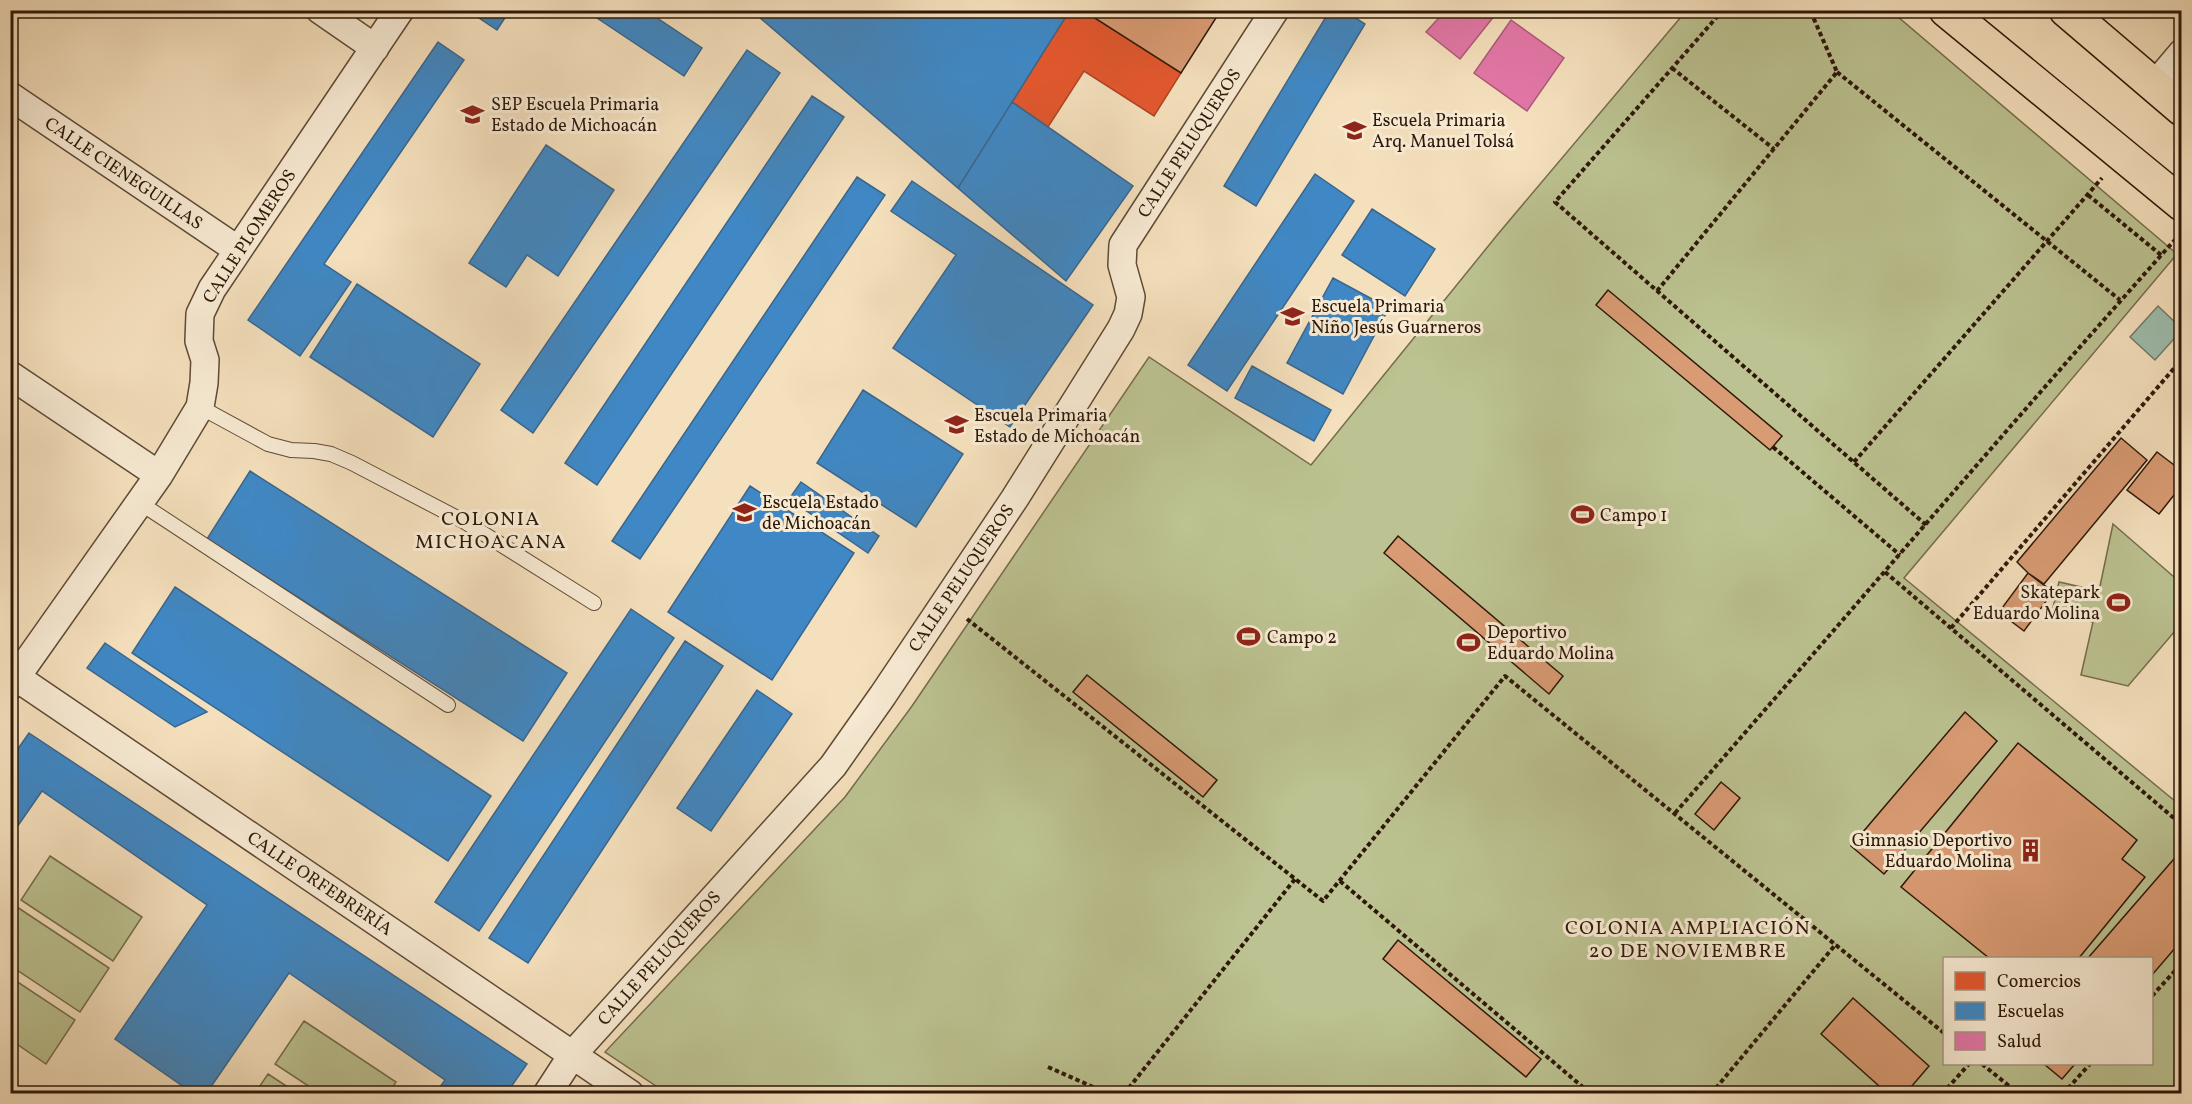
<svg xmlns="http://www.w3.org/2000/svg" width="2192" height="1104" font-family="Vollkorn,serif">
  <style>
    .green { fill: #bcc291; stroke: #746d4c; stroke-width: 1.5; fill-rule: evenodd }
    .water { fill: #9dbdad; stroke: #707b6b; stroke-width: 1.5 }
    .shops { fill: #e4572e; stroke: #ad4423; stroke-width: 1.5 }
    .schools { fill: #3f88c5; stroke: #3a668c; stroke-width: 1.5 }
    .health { fill: #e377a8; stroke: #ac5a78; stroke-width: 1.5 }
    .building { fill: #d99b73; stroke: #2d1808; stroke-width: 1.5 }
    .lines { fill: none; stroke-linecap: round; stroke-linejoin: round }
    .lane-casing { stroke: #5f4a35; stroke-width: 16 }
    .street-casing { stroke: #5f4a35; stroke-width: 30 }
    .primary-casing { stroke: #2d1808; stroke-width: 36 }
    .path { stroke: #2d1808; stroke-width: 4; stroke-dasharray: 4.5 3; stroke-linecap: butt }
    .lane { stroke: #f8ebd4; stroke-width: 14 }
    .street { stroke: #f8ebd4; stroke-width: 27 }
    .primary { stroke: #f5e0bd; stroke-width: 33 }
    .labels { text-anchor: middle; stroke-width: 6; stroke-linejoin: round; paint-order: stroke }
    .poi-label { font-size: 18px; fill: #2d1808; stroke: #f8ebd4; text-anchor: start }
    .street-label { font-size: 18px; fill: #2d1808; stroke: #f8ebd4 }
    .neighbourhood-label { font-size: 20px; letter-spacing: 1.5px; fill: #2d1808; stroke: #f8ebd4 }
  </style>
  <rect width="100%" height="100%" fill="#f5e0bd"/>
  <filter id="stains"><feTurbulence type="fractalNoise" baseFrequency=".00333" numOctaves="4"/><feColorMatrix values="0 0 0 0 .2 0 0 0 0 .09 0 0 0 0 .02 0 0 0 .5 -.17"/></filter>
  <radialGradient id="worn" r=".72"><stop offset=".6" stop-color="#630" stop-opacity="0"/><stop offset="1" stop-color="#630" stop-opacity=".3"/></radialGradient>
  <path class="green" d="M1686 11H1891L2177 254 1904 578 2181 806V1093L668 1094 605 1052 845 797 912 706 1149 357 1311 465 1498 234ZM1944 958H2152V1064H1944Z
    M2113 524 2181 583V624L2128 686 2081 675 2093 622 2052 612 2059 582 2099 591Z
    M50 856 142 917 113 961 21 900Z
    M17 907 109 968 80 1012 11 966V916Z
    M10 977 75 1020 46 1064 11 1040Z
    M304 1021 396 1082 389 1093H319L275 1064Z
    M268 1074 297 1093H255Z"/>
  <path class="water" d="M2158 306 2181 328 2182 330 2155 360 2130 337Z"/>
  <path class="shops" d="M1070 10H1083L1181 73 1154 116 1084 71 1048 127 1012 102Z"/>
  <path class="schools" d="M467 10H510L497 30Z
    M585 10H645L702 48 684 76Z
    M751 10H1070L958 188Z
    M1330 10H1343L1365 24 1256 206 1224 186Z
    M438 42 464 60 324 264 351 282 300 356 248 320Z
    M747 50 780 73 533 433 501 410Z
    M812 96 844 117 597 485 565 463Z
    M1012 102 1133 186 1066 281 958 188Z
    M546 145 614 190 558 276 527 255 506 287 469 263Z
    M1315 174 1354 201 1227 391 1188 365Z
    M857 177 885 195 640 559 612 541Z
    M912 181 1093 305 1010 427 893 348 956 255 891 211Z
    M1372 209 1435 249 1405 296 1342 255Z
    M1333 278 1389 308 1343 394 1287 363Z
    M357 284 480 364 433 437 310 357Z
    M1252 366 1331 410 1314 441 1235 398Z
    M863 390 963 454 916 527 817 463Z
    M250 471 567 673 523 741 207 539Z
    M801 482 879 536 868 553 789 499Z
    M750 486 854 553 772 680 668 612Z
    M175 587 491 796 448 861 132 653Z
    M631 609 674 638 479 931 435 902Z
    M685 641 723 666 528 963 489 938Z
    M105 643 207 712 175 727 87 668Z
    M757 690 792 714 711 831 677 808Z
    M29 733 527 1064 506 1094H435L445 1080 289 973 206 1094H194L115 1039 207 905 42 791 10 837V760Z"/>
  <path class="health" d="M1446 10H1499L1460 59 1426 32Z
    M1550 10H1565L1560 18Z
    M1511 20 1564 58 1527 111 1474 73Z"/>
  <path class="building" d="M1093 10H1221L1181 73 1090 15Z
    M1608 290 1782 436 1770 450 1596 305Z
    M2121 438 2147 460 2044 584 2028 573 2017 562Z
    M2157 452 2182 471V485L2159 514 2127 490Z
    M1398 536 1563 676 1549 694 1384 553Z
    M2028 573 2053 592 2024 631 1999 612Z
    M1087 675 1217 780 1203 797 1073 692Z
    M1965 712 1997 741 1884 874 1851 846Z
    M2018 743 2137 840 2122 859 2145 877 2079 958H1989L1901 887Z
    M1721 782 1740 798 1714 830 1695 814Z
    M2180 852 2182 940 2152 975V958H2088Z
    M1398 940 1541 1059 1526 1077 1383 959Z
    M1853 998 1929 1066 1905 1094H1888L1821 1034Z
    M2044 1064H2075L2062 1079Z"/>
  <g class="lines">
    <defs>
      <path id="lane" d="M200 407 268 444 291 450 314 451 331 454 352 463 465 522 594 603
        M140 503 448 705"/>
      <path id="street" d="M320 10 375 48
        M2154 86 2182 53
        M10 96 238 250
        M10 375 159 475
        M10 673 630 1094
        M10 686 159 475 200 407 204 383 205 360 199 341 200 314 212 289 400 10
        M547 1094 573 1054 833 766 883 695 1015 498 1121 329 1128 314 1131 297 1122 265 1123 245 1275 10"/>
      <path id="primary" d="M1946 10 2182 204
        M2066 10 2182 109"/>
    </defs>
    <use href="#lane" class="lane-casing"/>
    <use href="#street" class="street-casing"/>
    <use href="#primary" class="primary-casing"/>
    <path class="path" d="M1723 10 1555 202 1926 525
      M1672 68 1774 149
      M1837 72 2120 300
      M2088 195 2161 255
      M1657 291 1837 72 1810 10
      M1773 447 1900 555
      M1854 462 2102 178
      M1885 572 2182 825
      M967 619 1323 901 1505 676 1944 1033
      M1951 628 2182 359
      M1675 813C1844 620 2010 424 2181 233
      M1340 881 1591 1094
      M2152 996 2182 963
      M1982 1064 2019 1094
      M1048 1067 1109 1094
      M1124 1094 1295 879
      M1711 1094 1836 944
      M1942 1094 1969 1064
      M2063 1094 2090 1064"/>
    <use href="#lane" class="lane"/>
    <use href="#street" class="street"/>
    <use href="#primary" class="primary"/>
  </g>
  <defs>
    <symbol id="school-bare" viewBox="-9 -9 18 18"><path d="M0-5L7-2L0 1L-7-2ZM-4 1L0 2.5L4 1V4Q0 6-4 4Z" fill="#8f2418" stroke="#f8ebd4" stroke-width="2.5" paint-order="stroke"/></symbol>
    <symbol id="stadium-bare" viewBox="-9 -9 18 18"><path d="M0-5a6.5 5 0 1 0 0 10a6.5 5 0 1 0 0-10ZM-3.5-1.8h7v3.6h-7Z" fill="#8f2418" stroke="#f8ebd4" stroke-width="2.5" paint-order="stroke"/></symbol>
    <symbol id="building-bare" viewBox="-9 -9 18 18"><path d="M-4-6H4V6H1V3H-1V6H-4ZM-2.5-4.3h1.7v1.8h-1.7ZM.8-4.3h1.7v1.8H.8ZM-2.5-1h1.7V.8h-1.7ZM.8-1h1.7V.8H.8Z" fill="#8f2418" stroke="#f8ebd4" stroke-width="2.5" paint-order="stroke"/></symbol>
  </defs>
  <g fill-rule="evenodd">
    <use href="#school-bare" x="456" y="98" width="33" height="33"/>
    <use href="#school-bare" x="1338" y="114" width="33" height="33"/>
    <use href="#school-bare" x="1276" y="300" width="33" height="33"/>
    <use href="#school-bare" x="940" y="408" width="33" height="33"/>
    <use href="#school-bare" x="728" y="496" width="33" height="33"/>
    <use href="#stadium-bare" x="1566" y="498" width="33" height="33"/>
    <use href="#stadium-bare" x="2102" y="586" width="33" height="33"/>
    <use href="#stadium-bare" x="1232" y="620" width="33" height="33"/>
    <use href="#stadium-bare" x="1452" y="626" width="33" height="33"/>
    <use href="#building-bare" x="2014" y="834" width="33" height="33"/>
  </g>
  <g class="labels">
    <g class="poi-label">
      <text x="491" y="110">SEP Escuela Primaria<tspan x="491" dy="21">Estado de Michoacán</tspan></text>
      <text x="1372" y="126">Escuela Primaria<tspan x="1372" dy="21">Arq. Manuel Tolsá</tspan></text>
      <text x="1311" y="312">Escuela Primaria<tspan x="1311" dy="21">Niño Jesús Guarneros</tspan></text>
      <text x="974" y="421">Escuela Primaria<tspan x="974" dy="21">Estado de Michoacán</tspan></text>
      <text x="762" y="508">Escuela Estado<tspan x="762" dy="21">de Michoacán</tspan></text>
      <text x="1600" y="521">Campo 1</text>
      <text x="2100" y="598" text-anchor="end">Skatepark<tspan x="2100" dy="21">Eduardo Molina</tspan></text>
      <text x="1487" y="638">Deportivo<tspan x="1487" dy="21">Eduardo Molina</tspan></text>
      <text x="1267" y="643">Campo 2</text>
      <text x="2012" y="846" text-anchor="end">Gimnasio Deportivo<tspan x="2012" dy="21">Eduardo Molina</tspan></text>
    </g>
    <g class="street-label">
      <text transform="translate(1189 143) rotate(-57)" y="6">CALLE PELUQUEROS</text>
      <text transform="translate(124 173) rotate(34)" y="6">CALLE CIENEGUILLAS</text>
      <text transform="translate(249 236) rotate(-57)" y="6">CALLE PLOMEROS</text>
      <text transform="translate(961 578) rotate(-56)" y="6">CALLE PELUQUEROS</text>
      <text transform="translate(320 883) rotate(34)" y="6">CALLE ORFEBRERÍA</text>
      <text transform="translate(659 958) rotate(-48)" y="6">CALLE PELUQUEROS</text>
    </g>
    <g class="neighbourhood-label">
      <text x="491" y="525">COLONIA<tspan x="491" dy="23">MICHOACANA</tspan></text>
      <text x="1688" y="934">COLONIA AMPLIACIÓN<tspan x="1688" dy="23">20 DE NOVIEMBRE</tspan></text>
    </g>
  </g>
  <rect width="2192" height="1104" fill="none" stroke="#f5e0bd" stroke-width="36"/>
  <rect x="12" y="12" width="2168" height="1080" fill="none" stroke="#2d1808" stroke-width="3"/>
  <rect x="18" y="18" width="2156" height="1068" fill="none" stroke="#2d1808" stroke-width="1.5"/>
  <rect x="1943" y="957" width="210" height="108" fill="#f8ebd4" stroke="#a79782" stroke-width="1.5"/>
  <rect x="1955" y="972" width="30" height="18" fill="#e4572e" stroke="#a79782" stroke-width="1.5"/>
  <text x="1997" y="987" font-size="18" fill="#2d1808">Comercios</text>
  <rect x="1955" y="1002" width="30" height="18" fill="#3f88c5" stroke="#a79782" stroke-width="1.5"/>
  <text x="1997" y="1017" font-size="18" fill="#2d1808">Escuelas</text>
  <rect x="1955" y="1032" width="30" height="18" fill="#e377a8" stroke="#a79782" stroke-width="1.5"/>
  <text x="1997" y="1047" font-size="18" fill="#2d1808">Salud</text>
  <rect width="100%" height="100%" filter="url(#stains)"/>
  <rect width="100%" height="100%" fill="url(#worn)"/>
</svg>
